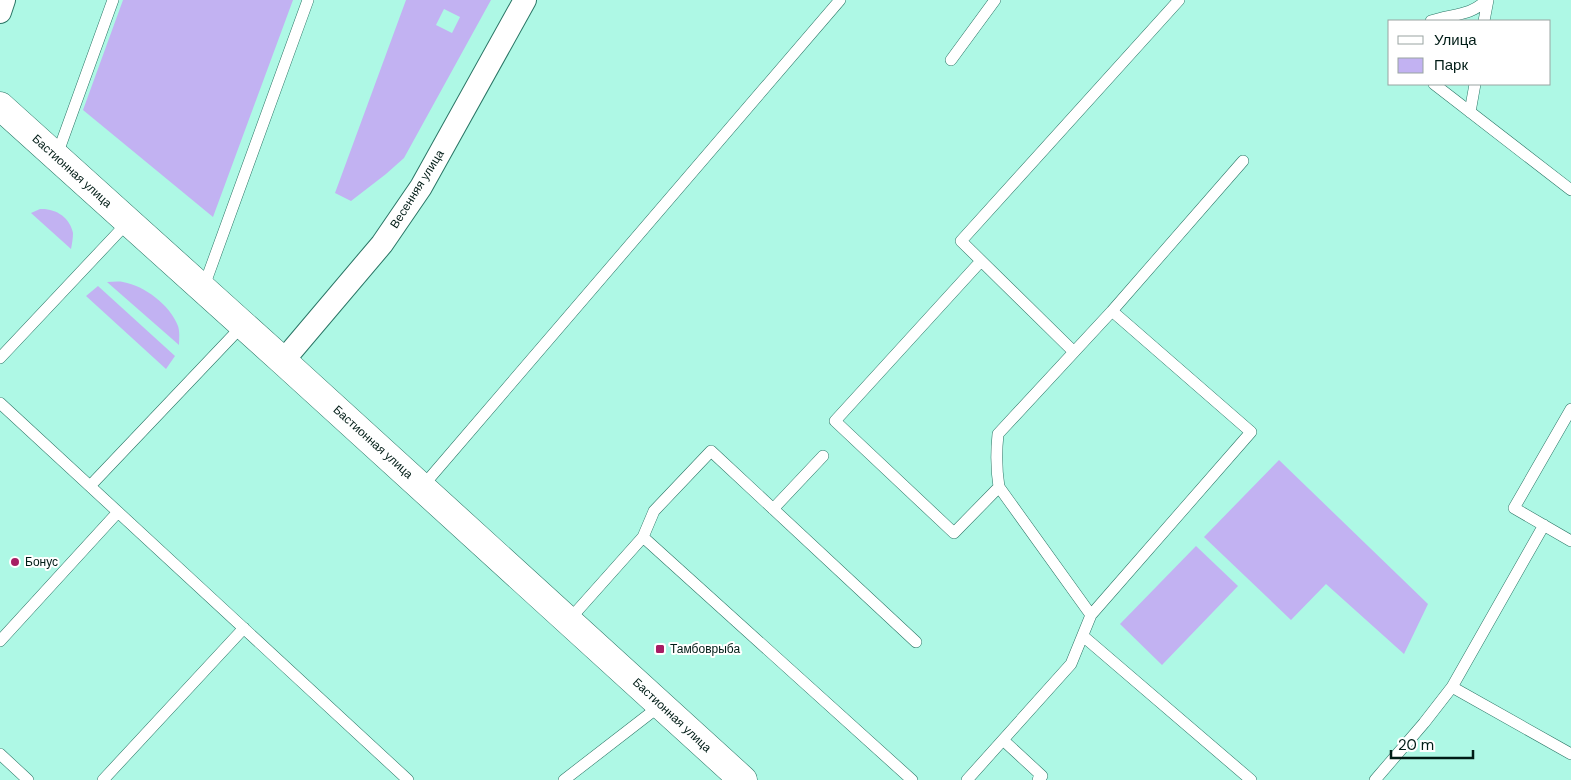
<svg xmlns="http://www.w3.org/2000/svg" width="1571" height="780" font-family="'DM Sans',sans-serif">
  <style>
    .green { fill: #c2b2f2; fill-rule: evenodd }
    .lines { fill: none; stroke-linecap: round; stroke-linejoin: round }
    .service-casing { stroke: #2a7565; stroke-width: 12 }
    .minor-casing { stroke: #2a7565; stroke-width: 24 }
    .secondary-casing { stroke: #2a7565; stroke-width: 29 }
    .service { stroke: #fff; stroke-width: 11 }
    .minor { stroke: #fff; stroke-width: 22 }
    .secondary { stroke: #fff; stroke-width: 28 }
    .poi-dot { fill: #a71d63; stroke: #fff; stroke-width: 2 }
    .labels { text-anchor: middle; stroke-width: 4; stroke-linejoin: round; paint-order: stroke }
    .street-label { font-size: 12px; fill: #001c16; stroke: #fff }
    .poi-label { font-size: 12px; fill: #001c16; stroke: #fff; text-anchor: start }
  </style>
  <rect width="100%" height="100%" fill="#aef8e5"/>
  <path class="green" d="M123 0H293L213 217 83 110Z
    M406 0H491L404 158 386 174 351 201 335 193ZM444 9 460 17 452 33 436 25Z
    M40 209C55 208 70 217 73 233 73 238 72 244 71 249L31 213Z
    M107 282C112 282 118 281 123 282 145 286 170 305 178 326 180 332 179 339 179 345Z
    M98 286 175 356 166 369 86 296Z
    M1279 460 1428 604 1404 654 1326 584 1291 620 1204 537Z
    M1196 546 1238 586 1162 665 1120 624Z"/>
  <g class="lines">
    <defs>
      <path id="service" d="M1431 21C1450 14 1472 16 1486 0
        M1484 21 1488 0
        M951 60 995 0
        M1434 84 1571 190
        M1470 112 1475 84
        M57 155 113 0
        M981 261 835 421 954 533 999 487
        M203 289 308 0
        M1112 311 1243 161
        M1074 352 961 241 1179 0
        M0 358 128 222
        M0 403 408 780
        M1571 409 1514 508 1571 541
        M90 486 243 325
        M422 487 840 0
        M773 509 823 456
        M643 537 912 780
        M569 620 643 537 654 511 711 451 916 642
        M1083 636 1251 780
        M0 641 118 512
        M1452 687 1571 754
        M1003 740 1042 776 1038 780
        M0 754 28 780
        M103 780 244 628
        M564 780 661 705
        M967 780 1071 664 1091 615 1251 432 1112 311 998 434C996 453 996 468 999 487L1091 615
        M1375 780 1424 723 1452 687 1544 525"/>
      <path id="minor" d="M0 12 4 0
        M283 361 382 244 421 187 525 0"/>
      <path id="secondary" d="M0 106 283 361 743 780"/>
    </defs>
    <use href="#service" class="service-casing"/>
    <use href="#minor" class="minor-casing"/>
    <use href="#secondary" class="secondary-casing"/>
    <use href="#service" class="service"/>
    <use href="#minor" class="minor"/>
    <use href="#secondary" class="secondary"/>
  </g>
  <g class="poi-dot">
    <circle cx="15" cy="562" r="5"/>
    <rect x="655" y="644" width="10" height="10" rx="2.5"/>
  </g>
  <g class="labels">
    <g class="street-label">
      <text transform="translate(72 171) rotate(42)" y="4">Бастионная улица</text>
      <text transform="translate(417 189) rotate(-58)" y="4">Весенняя улица</text>
      <text transform="translate(373 442) rotate(42)" y="4">Бастионная улица</text>
      <text transform="translate(672 715) rotate(43)" y="4">Бастионная улица</text>
    </g>
    <g class="poi-label">
      <text x="25" y="566">Бонус</text>
      <text x="670" y="653">Тамбоврыба</text>
    </g>
  </g>
  <rect x="1388" y="20" width="162" height="65" fill="#ffffff" stroke="#99a4a2"/>
  <rect x="1398" y="36" width="25" height="8" fill="#ffffff" stroke="#99a4a2"/>
  <text x="1434" y="45" font-size="15" fill="#001c16">Улица</text>
  <rect x="1398" y="58" width="25" height="15" fill="#c2b2f2" stroke="#99a4a2"/>
  <text x="1434" y="70" font-size="15" fill="#001c16">Парк</text>
  <path d="M1391 750v8h82v-8" fill="none" stroke="#001c16" stroke-width="2.5"/>
  <text x="1398" y="750" font-size="15" fill="#001c16" stroke="#ffffff" stroke-width="4" paint-order="stroke">20 m</text>
</svg>
